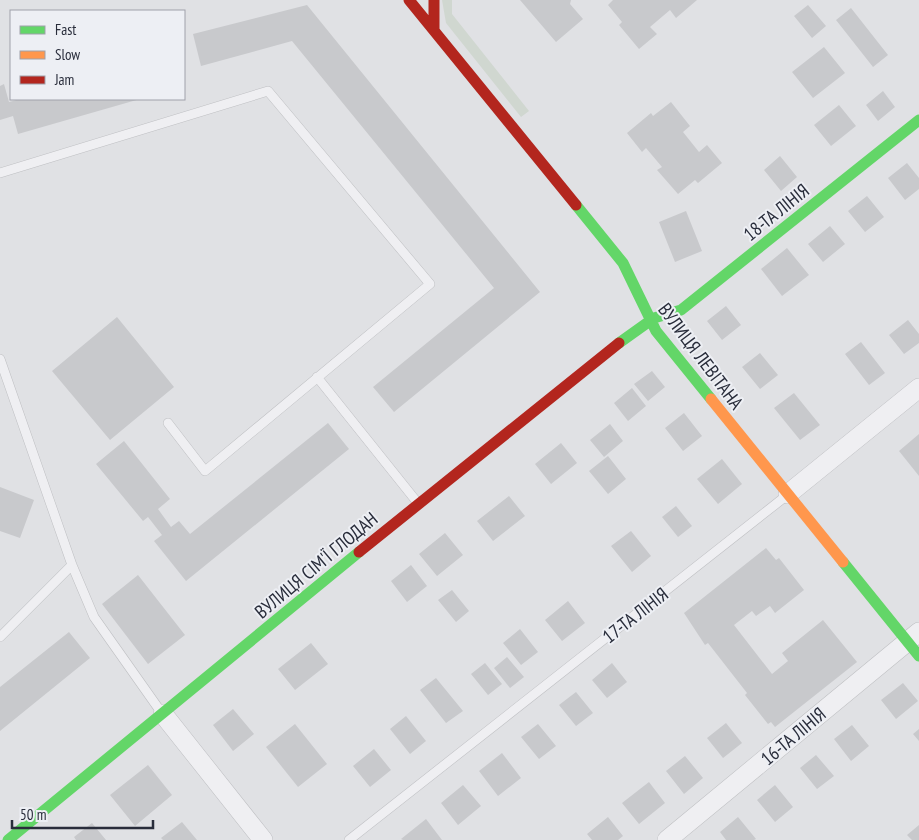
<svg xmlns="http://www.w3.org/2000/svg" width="919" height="840" font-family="'PT Sans Narrow',sans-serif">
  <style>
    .green { fill: #d0d7d0 }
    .building { fill: #c8c9cc }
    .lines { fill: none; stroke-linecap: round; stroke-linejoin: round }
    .lane-casing { stroke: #bebfc2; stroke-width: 10 }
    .street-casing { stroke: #bebfc2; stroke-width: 20 }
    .lane { stroke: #efeff2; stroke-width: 9 }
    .street { stroke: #efeff2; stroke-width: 19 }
    .fast { stroke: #63d668; stroke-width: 11 }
    .slow { stroke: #ff974d; stroke-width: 11 }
    .jam { stroke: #b3261e; stroke-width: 11 }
    .labels { text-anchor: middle; stroke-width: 4; stroke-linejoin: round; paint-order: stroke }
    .street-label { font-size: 19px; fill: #292d3b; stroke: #edeff4 }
  </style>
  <rect width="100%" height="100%" fill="#e0e1e4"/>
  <path class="green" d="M442 0H452V14L529 111 521 117 446 23Z"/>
  <path class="building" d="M520 0H571L570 4 583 19 556 42Z
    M613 0H697L676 18 670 10 650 27 657 34 639 49 619 25 622 22 608 5Z
    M307 5 540 292 394 412 373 387 494 288 292 41 201 66 193 34Z
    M808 5 826 26 812 38 794 16Z
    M851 8 888 55 873 67 836 20Z
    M824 47 845 73 813 98 792 72Z
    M4 84 9 102 20 99H140L18 134 13 116 0 120V86Z
    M883 91 895 107 878 121 866 105Z
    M671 102 690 126 683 132 699 152 707 145 722 163 698 183 695 180 678 194 657 170 662 167 646 148 642 152 627 133 651 113 653 116Z
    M839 105 856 126 831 146 814 125Z
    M780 156 797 177 781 191 764 170Z
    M907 163 919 178V189L905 200 888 178Z
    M867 196 884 217 865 232 848 211Z
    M686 211 702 251 675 262 659 222Z
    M830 226 845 244 823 262 808 244Z
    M787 248 809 275 782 296 761 269Z
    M726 306 741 325 722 340 707 321Z
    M117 317 174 387 110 440 52 371Z
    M908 320 919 334V343L904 354 889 335Z
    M861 342 885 373 869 385 845 354Z
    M760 353 778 375 760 389 742 367Z
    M652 371 665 387 648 401 634 384Z
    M632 388 646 406 628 421 614 403Z
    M794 393 820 425 800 440 774 408Z
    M684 413 702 436 683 451 665 428Z
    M328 423 349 449 186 581 154 541 162 535 148 517 143 521 96 464 124 441 170 499 158 509 171 527 179 521 190 534Z
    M610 424 623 441 604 457 590 440Z
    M919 434V476L899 451Z
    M561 443 577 463 551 484 535 464Z
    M608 456 626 479 608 494 589 471Z
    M722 459 742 484 718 504 697 479Z
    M0 487 34 500 20 538 0 531Z
    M509 496 525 516 493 541 477 521Z
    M676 506 692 526 678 537 662 517Z
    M631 531 651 556 632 572 611 546Z
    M445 533 463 555 437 576 419 554Z
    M766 548 776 560 779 558 804 590 775 613 770 606 756 616 752 611 734 625 772 674 788 661 782 653 823 620 857 662 775 727 771 722 768 724 745 695 747 693 708 643 705 645 684 613Z
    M411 565 427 586 407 602 391 581Z
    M138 575 185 635 148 664 102 604Z
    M452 590 469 611 456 622 438 600Z
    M568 601 585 623 562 641 545 620Z
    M520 629 538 652 521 665 503 643Z
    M69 632 90 658 0 731V687Z
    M311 643 328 664 295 690 278 669Z
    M507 657 524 677 510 688 494 668Z
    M485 663 502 684 488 695 471 674Z
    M612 663 627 682 607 698 592 680Z
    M436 678 463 711 446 723 420 690Z
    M903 683 918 701 896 719 881 700Z
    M576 692 593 713 576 726 559 705Z
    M233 709 254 734 233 751 213 725Z
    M406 716 426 741 410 754 390 729Z
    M726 723 742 743 723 758 707 738Z
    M295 724 327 764 298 787 266 747Z
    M538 724 556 746 539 759 521 737Z
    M852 725 869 746 851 761 834 739Z
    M919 729V741L913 734Z
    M374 749 391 770 370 787 353 766Z
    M502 753 521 778 498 796 479 771Z
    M816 755 834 776 817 789 800 768Z
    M685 756 703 778 684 794 666 771Z
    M148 765 172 795 135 826 110 795Z
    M649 782 665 803 639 824 622 803Z
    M463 785 481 806 458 825 441 803Z
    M775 785 793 807 775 822 757 800Z
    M608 817 623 836 618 840H592L587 834Z
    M738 817 756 839 754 840H726L720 832Z
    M426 819 442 840H403L401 839Z
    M182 822 197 840H163L161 838Z
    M92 823 106 840H76L74 837Z
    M919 825V840H912L907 835Z"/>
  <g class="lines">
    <defs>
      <path id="lane" d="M0 173 268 91 430 284 205 471 168 423
        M0 359 72 565 94 617 161 712
        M317 377 417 502
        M0 637 72 565
        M349 840 786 496"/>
      <path id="street" d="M788 494 919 388
        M163 714 263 840
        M667 840 919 632"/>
    </defs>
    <use href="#lane" class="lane-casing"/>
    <use href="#street" class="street-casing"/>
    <use href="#lane" class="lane"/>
    <use href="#street" class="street"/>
    <path class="fast" d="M576 205 623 263 656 331 711 399
      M619 343 654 318 681 310 919 120
      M843 562 919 656
      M8 840 359 552"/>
    <path class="slow" d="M711 399 843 562"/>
    <path class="jam" d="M409 0 576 205
      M434 0V29
      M359 552 619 343"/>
  </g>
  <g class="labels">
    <g class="street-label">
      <text transform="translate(776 212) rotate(-39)" y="7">18-ТА ЛІНІЯ</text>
      <text transform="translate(701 356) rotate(53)" y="7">ВУЛИЦЯ ЛЕВІТАНА</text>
      <text transform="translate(316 565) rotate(-40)" y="7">ВУЛИЦЯ СІМ'Ї ГЛОДАН</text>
      <text transform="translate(635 615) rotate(-38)" y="7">17-ТА ЛІНІЯ</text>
      <text transform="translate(793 736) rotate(-40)" y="7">16-ТА ЛІНІЯ</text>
    </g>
  </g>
  <rect x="10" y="10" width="175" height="90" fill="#edeff4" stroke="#9fa1aa"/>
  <rect x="20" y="26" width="25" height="8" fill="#63d668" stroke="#9fa1aa"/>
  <text x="55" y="35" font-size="15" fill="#292d3b">Fast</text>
  <rect x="20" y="51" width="25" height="8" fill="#ff974d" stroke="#9fa1aa"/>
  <text x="55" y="60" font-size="15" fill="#292d3b">Slow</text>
  <rect x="20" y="76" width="25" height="8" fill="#b3261e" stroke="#9fa1aa"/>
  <text x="55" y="85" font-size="15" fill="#292d3b">Jam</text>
  <path d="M12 820v8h141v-8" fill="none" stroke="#292d3b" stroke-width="2.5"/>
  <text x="20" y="820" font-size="15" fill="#292d3b" stroke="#edeff4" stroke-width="4" paint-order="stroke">50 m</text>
</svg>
